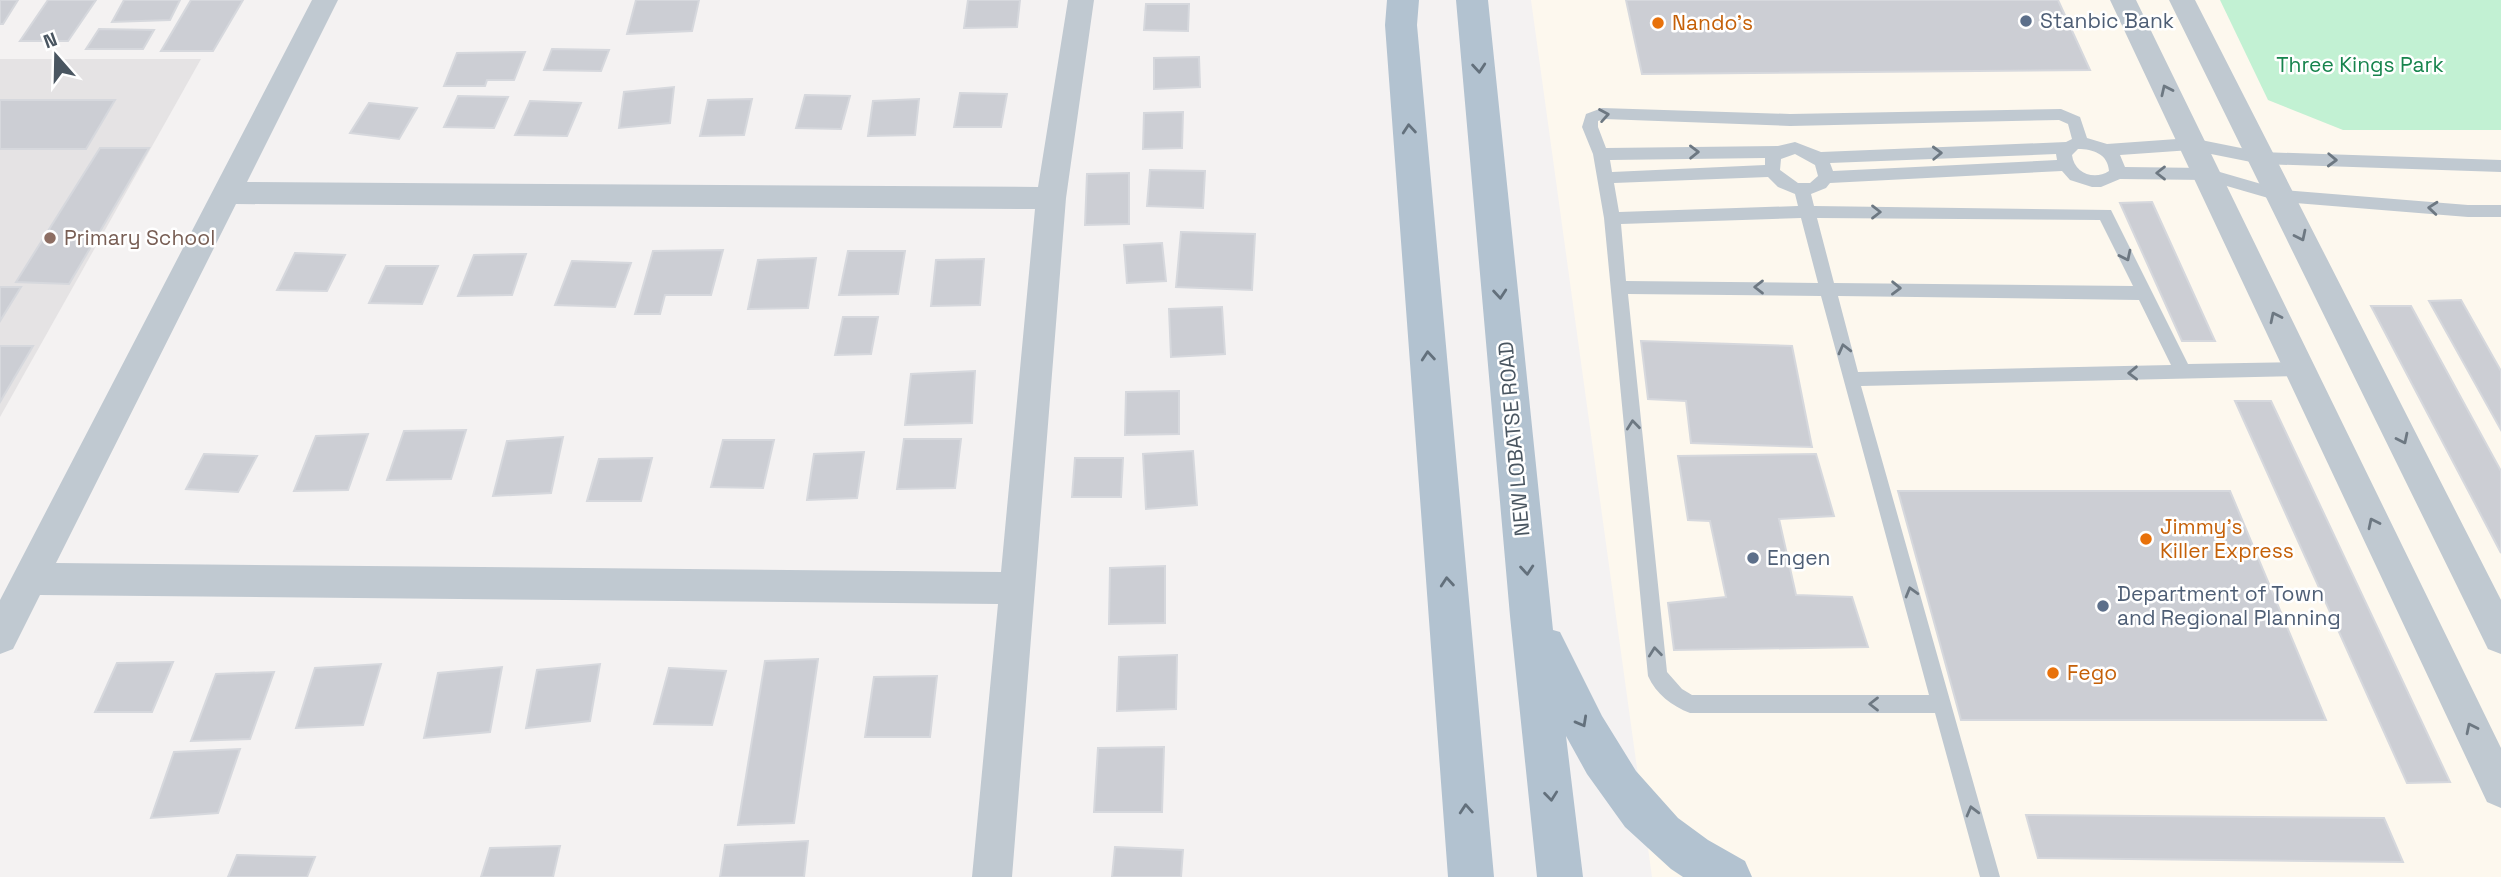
<svg xmlns="http://www.w3.org/2000/svg" width="2501" height="877" font-family="'Space Grotesk',sans-serif">
  <style>
    .commercial { fill: #fdf8ee }
    .education { fill: #e5e3e4 }
    .green { fill: #c2f1d3 }
    .building { fill: #ccced4; stroke: #d6d8dd; stroke-width: 2 }
    .lines { fill: none; stroke-linecap: round; stroke-linejoin: round }
    .service { fill: #c0c9d1; fill-rule: evenodd }
    .minor { fill: #c0c9d1; fill-rule: evenodd }
    .primary { fill: #b2c2d0; fill-rule: evenodd }
    .oneway { stroke: #63707c }
    .oneway2 { stroke: #6d7882 }
    .service-dot { fill: #5c6f8a; stroke: #fff; stroke-width: 2.5 }
    .food-dot { fill: #e8710a; stroke: #fff; stroke-width: 2.5 }
    .education-dot { fill: #8d6e63; stroke: #fff; stroke-width: 2.5 }
    .labels { text-anchor: middle; stroke-width: 5; stroke-linejoin: round; paint-order: stroke }
    .service-label { font-size: 21px; fill: #4e5e75; stroke: #fff; text-anchor: start }
    .food-label { font-size: 21px; fill: #c56008; stroke: #fff; text-anchor: start }
    .park-label { font-size: 21px; fill: #17844d; stroke: #fff }
    .education-label { font-size: 21px; fill: #785e54; stroke: #fff; text-anchor: start }
    .street-label { font-size: 21px; fill: #495560; stroke: #fff }
  </style>
  <rect width="100%" height="100%" fill="#f4f2f2"/>
  <path class="commercial" d="M1531 0H2501V877H1652Z"/>
  <path class="education" d="M0 59H201L0 417Z"/>
  <path class="green" d="M2220 0H2501V130H2343L2268 100Z"/>
  <path class="building" d="M0 0H18L3 24H0Z
    M48 0H96L68 41H20Z
    M124 0H180L170 20 112 22Z
    M191 0H243L213 51H161Z
    M636 0H699L692 31 627 34Z
    M968 0H1020L1017 27 964 28Z
    M1626 0H2058L2090 70 1642 74Z
    M1146 4H1189L1188 31 1144 30Z
    M99 29 154 30 143 49H86Z
    M552 49 609 50 601 71 544 70Z
    M525 52 514 80H487L485 86H444L457 53Z
    M1199 57 1200 87 1154 89V58Z
    M674 87 670 123 619 128 624 92Z
    M960 93 1007 94 1001 127H954Z
    M805 95 850 96 841 129 796 128Z
    M458 96 508 97 494 128 444 127Z
    M752 99 744 135 700 136 708 100Z
    M919 99 915 135 868 136 873 101Z
    M0 100H115L86 149H0Z
    M530 101 581 103 567 136 515 135Z
    M369 103 417 108 399 139 350 133Z
    M1183 112 1182 148 1143 149 1144 113Z
    M100 148H149L69 284 16 282Z
    M1150 170 1205 171 1203 208 1147 206Z
    M1129 173V224L1085 225 1087 174Z
    M2152 202 2215 341H2182L2120 203Z
    M1181 232 1255 234 1252 290 1176 287Z
    M1162 243 1166 281 1127 283 1124 245Z
    M723 250 711 295H665L660 314H635L653 251Z
    M848 251H905L898 294 839 295Z
    M295 253 345 255 327 291 277 290Z
    M526 254 512 295 458 296 474 255Z
    M816 258 808 308 748 309 758 260Z
    M984 259 980 305 931 306 936 260Z
    M572 261 631 263 615 307 555 305Z
    M386 266H438L422 304 369 303Z
    M0 287H21L0 321Z
    M2461 300 2501 371V430L2429 301Z
    M2371 306H2411L2501 471V553Z
    M1222 307 1225 354 1171 357 1169 309Z
    M843 317H878L871 354 835 355Z
    M1641 341 1792 346 1812 447 1691 443 1686 401 1648 399Z
    M0 346H33L0 402Z
    M975 371 972 423 905 425 911 374Z
    M1179 391V434L1125 435 1126 392Z
    M2235 401H2271L2450 782 2407 783Z
    M466 430 451 479 387 480 404 431Z
    M368 434 348 490 294 491 316 436Z
    M563 437 551 493 493 496 507 441Z
    M904 439H961L955 488 897 489Z
    M723 440H774L763 488 711 487Z
    M1193 451 1197 505 1146 509 1143 454Z
    M864 452 857 498 807 500 814 454Z
    M204 454 257 456 238 492 186 489Z
    M1816 454 1834 516 1779 519 1796 595 1852 597 1868 647 1674 650 1668 603 1726 597 1710 521 1688 520 1678 456Z
    M652 458 641 501H587L599 459Z
    M1075 458H1123L1121 497H1072Z
    M1898 491H2230L2326 720H1961Z
    M1165 566V623L1109 624 1110 568Z
    M1177 655 1176 709 1117 711 1119 657Z
    M818 659 794 823 738 825 765 661Z
    M173 662 152 712H95L117 663Z
    M381 664 363 725 296 728 315 668Z
    M600 664 590 721 526 728 537 670Z
    M502 667 490 732 424 738 438 673Z
    M669 668 726 671 712 725 654 724Z
    M274 672 250 739 191 741 216 674Z
    M937 676 930 737H865L874 677Z
    M1164 747 1162 812H1094L1098 748Z
    M240 749 218 813 151 818 174 752Z
    M2026 815 2384 818 2403 862 2038 858Z
    M808 841 804 877H720L725 845Z
    M560 846 553 877H481L490 848Z
    M1115 847 1183 850 1181 877H1112Z
    M237 855 315 857 307 877H228Z"/>
  <g class="lines">
    <path class="service" d="M1602 108 1790 114 2061 109 2080 117 2087 138 2107 144 2191 138 2261 152 2501 160V172L2261 164 2191 150 2120 155 2125 167 2206 168 2282 190 2468 205H2501V217H2468L2282 202 2206 180 2120 179 2101 187H2092L2070 180 2062 171 1830 183 1826 188 1811 194 1814 206 2111 210 2188 364 2300 362 2306 364 2308 369 2306 374 2300 376 1861 386 2000 877H1980L1935 713H1690C1672 706 1656 694 1648 676L1604 218 1593 154 1582 127 1586 114ZM1604 119 1790 126 2059 120 2068 124 2072 139 2066 142 1821 152 1795 142 1778 146 1606 148 1598 127V121ZM2078 149C2093 149 2108 154 2109 171 2094 181 2074 173 2072 155ZM1795 154 1815 165 1818 176 1810 183H1798L1780 170 1781 159ZM2056 154 2057 160 1833 171 1830 163ZM1765 158V165L1612 172 1610 160ZM1768 177 1778 187 1795 194 1798 206 1619 212 1614 183ZM1801 218 1818 283 1626 281 1621 224ZM1817 218 2100 220 2133 286 1834 283ZM1628 294 1821 296 1929 695H1692L1682 689 1667 672ZM1838 296 2139 300 2171 365 1858 372Z"/>
    <path class="minor" d="M312 0H338L247 182 1038 187 1068 0H1094L1066 198 1012 877H972L998 604 40 595 13 649 0 654V600ZM236 204 1035 209 1001 572 56 563Z
      M2110 0H2136L2501 748V808L2487 802Z
      M2169 0H2195L2501 600V654L2488 649Z"/>
    <path class="primary" d="M1387 0H1419L1417 25 1494 877H1448L1385 25Z
      M1456 0H1488L1553 630 1560 632 1602 716 1636 771 1678 818 1708 840 1745 861 1752 877H1683L1671 869 1625 827 1587 774 1566 736 1583 877H1537L1510 616Z"/>
  </g>
  <defs><path id="oneway-chevron" d="M-2-3.5L2.5 0L-2 3.5" fill="none" stroke-width="1.6" stroke-linecap="round" stroke-linejoin="round" transform="scale(1.75)"/></defs>
  <g class="oneway">
    <use href="#oneway-chevron" transform="translate(1479 68) rotate(85)"/>
    <use href="#oneway-chevron" transform="translate(1409 129) rotate(-95)"/>
    <use href="#oneway-chevron" transform="translate(1500 294) rotate(85)"/>
    <use href="#oneway-chevron" transform="translate(1428 356) rotate(-95)"/>
    <use href="#oneway-chevron" transform="translate(1527 570) rotate(85)"/>
    <use href="#oneway-chevron" transform="translate(1447 582) rotate(-95)"/>
    <use href="#oneway-chevron" transform="translate(1582 722) rotate(61)"/>
    <use href="#oneway-chevron" transform="translate(1551 796) rotate(84)"/>
    <use href="#oneway-chevron" transform="translate(1466 809) rotate(-94)"/>
  </g>
  <g class="oneway2">
    <use href="#oneway-chevron" transform="translate(2166 90) rotate(-115)"/>
    <use href="#oneway-chevron" transform="translate(1604 115) rotate(-10)"/>
    <use href="#oneway-chevron" transform="translate(1694 152) rotate(-1)"/>
    <use href="#oneway-chevron" transform="translate(1937 153) rotate(-2)"/>
    <use href="#oneway-chevron" transform="translate(2332 160) rotate(2)"/>
    <use href="#oneway-chevron" transform="translate(2161 173) rotate(-180)"/>
    <use href="#oneway-chevron" transform="translate(2433 208) rotate(-175)"/>
    <use href="#oneway-chevron" transform="translate(1876 212)"/>
    <use href="#oneway-chevron" transform="translate(2301 236) rotate(64)"/>
    <use href="#oneway-chevron" transform="translate(2126 256) rotate(64)"/>
    <use href="#oneway-chevron" transform="translate(1759 287) rotate(-180)"/>
    <use href="#oneway-chevron" transform="translate(1896 288) rotate(1)"/>
    <use href="#oneway-chevron" transform="translate(2275 317) rotate(-116)"/>
    <use href="#oneway-chevron" transform="translate(1844 349) rotate(-104)"/>
    <use href="#oneway-chevron" transform="translate(2133 373) rotate(179)"/>
    <use href="#oneway-chevron" transform="translate(1633 425) rotate(-96)"/>
    <use href="#oneway-chevron" transform="translate(2403 439) rotate(64)"/>
    <use href="#oneway-chevron" transform="translate(2373 523) rotate(-116)"/>
    <use href="#oneway-chevron" transform="translate(1911 592) rotate(-106)"/>
    <use href="#oneway-chevron" transform="translate(1655 652) rotate(-96)"/>
    <use href="#oneway-chevron" transform="translate(1874 704) rotate(180)"/>
    <use href="#oneway-chevron" transform="translate(2471 728) rotate(-116)"/>
    <use href="#oneway-chevron" transform="translate(1972 811) rotate(-105)"/>
  </g>
  <g class="service-dot">
    <circle cx="2026" cy="21" r="7"/>
    <circle cx="1753" cy="558" r="7"/>
    <circle cx="2103" cy="606" r="7"/>
  </g>
  <g class="food-dot">
    <circle cx="1658" cy="23" r="7"/>
    <circle cx="2146" cy="539" r="7"/>
    <circle cx="2053" cy="673" r="7"/>
  </g>
  <circle class="education-dot" cx="50" cy="238" r="7"/>
  <g class="labels">
    <g class="service-label">
      <text x="2040" y="28">Stanbic Bank</text>
      <text x="1767" y="565">Engen</text>
      <text x="2117" y="601">Department of Town<tspan x="2117" dy="24">and Regional Planning</tspan></text>
    </g>
    <g class="food-label">
      <text x="1672" y="30">Nando's</text>
      <text x="2160" y="534">Jimmy's<tspan x="2160" dy="24">Killer Express</tspan></text>
      <text x="2067" y="680">Fego</text>
    </g>
    <g class="park-label">
      <text x="2360" y="72">Three Kings Park</text>
    </g>
    <g class="education-label">
      <text x="64" y="245">Primary School</text>
    </g>
    <g class="street-label">
      <text transform="translate(1514 439) rotate(-95)" y="7">NEW LOBATSE ROAD</text>
    </g>
  </g>
  <g transform="translate(56 56) rotate(340)" stroke="#ffffff" stroke-width="5" paint-order="stroke">
  <path d="M0-5L12 26L0 18L-12 26Z" fill="#495560"/>
  <text y="-10" font-size="19" font-weight="bold" text-anchor="middle" fill="#495560">N</text>
  </g>
</svg>
